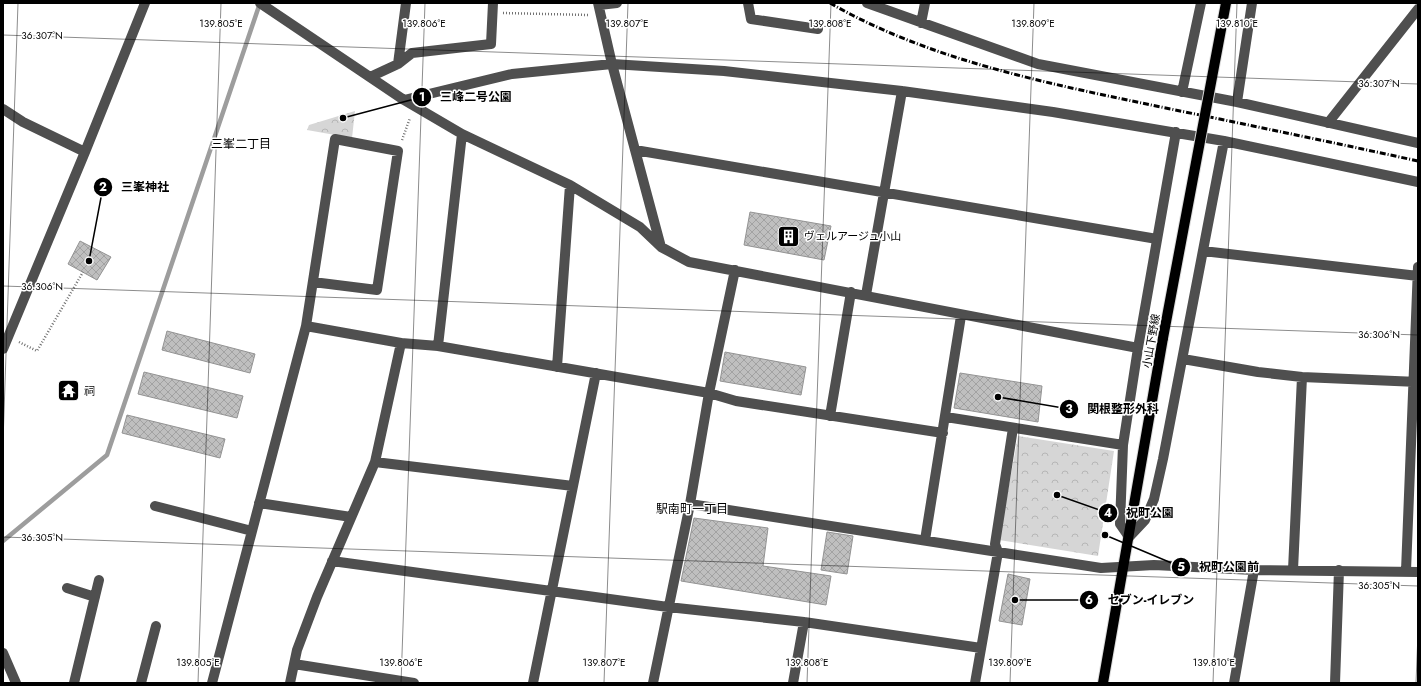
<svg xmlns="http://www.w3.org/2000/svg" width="1421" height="686" font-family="Jost,'Noto Sans JP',sans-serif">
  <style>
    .forest { fill: url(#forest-crowns) }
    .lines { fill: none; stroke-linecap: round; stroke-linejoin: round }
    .stream { stroke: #9d9d9d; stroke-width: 4.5 }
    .building { fill: url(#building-cross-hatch); stroke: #939393 }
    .major-casing { stroke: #dbdbdb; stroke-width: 12 }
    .path { stroke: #717171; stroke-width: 2.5; stroke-dasharray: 1 2; stroke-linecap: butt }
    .minor { stroke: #4f4f4f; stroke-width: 10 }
    .major { stroke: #000; stroke-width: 10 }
    .rail { stroke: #000; stroke-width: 3; stroke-dasharray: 6 2 1 2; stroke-linecap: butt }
    .major-bridge-casing { stroke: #dbdbdb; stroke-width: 12; stroke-linecap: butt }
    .major-bridge { stroke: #000; stroke-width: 10 }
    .ticks { fill: none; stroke: #000; stroke-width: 1; stroke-opacity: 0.45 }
    .labels { text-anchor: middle; stroke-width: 3; stroke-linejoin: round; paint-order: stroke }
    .poi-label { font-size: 11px; fill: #000; stroke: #fff; text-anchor: start }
    .street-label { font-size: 11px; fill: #000; stroke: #fff }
    .neighbourhood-label { font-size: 12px; fill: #000; stroke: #fff }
    .ticks-label { font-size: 10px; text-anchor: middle; fill: #000; stroke: #fff; stroke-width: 3; stroke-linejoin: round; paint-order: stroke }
    .leader { fill: none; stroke: #000; stroke-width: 1.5 }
    .callout-dot { fill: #000; stroke: #fff; stroke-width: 1.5 }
    .mark-label { font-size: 12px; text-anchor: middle; font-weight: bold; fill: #fff }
    .callout-label { font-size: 12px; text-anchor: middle; font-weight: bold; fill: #000; stroke: #fff; stroke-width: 3; stroke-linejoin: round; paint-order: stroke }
  </style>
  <defs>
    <pattern id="forest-crowns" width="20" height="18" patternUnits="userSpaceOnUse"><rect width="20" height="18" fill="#d6d6d6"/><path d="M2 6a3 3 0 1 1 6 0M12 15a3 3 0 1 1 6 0" fill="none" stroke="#b6b6b6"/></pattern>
    <pattern id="building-cross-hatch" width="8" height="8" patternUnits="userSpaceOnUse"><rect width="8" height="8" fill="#bfbfbf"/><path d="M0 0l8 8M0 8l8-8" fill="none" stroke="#a2a2a2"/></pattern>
  </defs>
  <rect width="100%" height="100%" fill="#fff"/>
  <path class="forest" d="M355 111 352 138 307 130 309 125Z
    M1018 436 1114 451 1098 556 999 540Z"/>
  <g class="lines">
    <path class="stream" d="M3 541 107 455 260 3"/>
  </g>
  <path class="building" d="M750 212 831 226 824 260 744 245Z
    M80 241 111 257 97 280 68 264Z
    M167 331 255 354 250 373 162 350Z
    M725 352 806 367 801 395 720 381Z
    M144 372 243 396 237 418 138 394Z
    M960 373 1042 386 1038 422 954 408Z
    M127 415 225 439 220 458 122 433Z
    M694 518 768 528 763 566 831 576 826 605 681 581Z
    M827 532 853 536 847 574 821 570Z
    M1008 574 1030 579 1022 625 999 621Z"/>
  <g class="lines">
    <defs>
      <path id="major" d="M1103 683 1163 338"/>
    </defs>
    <use href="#major" class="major-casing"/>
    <path class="path" d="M503 13 588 15
      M402 140 410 118
      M19 342 37 351 83 272"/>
    <path class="minor" d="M260 3 404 100 462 134 570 185 640 227 661 247 689 262 1138 348
      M598 3 612 64 661 247
      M748 3 751 19 818 29
      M867 3 1038 64 1237 102 1418 143
      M599 5 617 3
      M921 23 925 3
      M398 64 406 3
      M370 77 398 64 412 53 491 44 493 3
      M1182 92 1201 3
      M404 100 512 74 612 64 724 71 902 91 1053 112 1224 141 1418 182
      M1237 102 1252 3
      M3 109 23 122 85 152
      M1328 123 1418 9
      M1176 132 1138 348 1123 445 1120 524 1129 537 1145 520 1154 499 1163 459 1224 141
      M635 150 1157 239
      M1203 251 1418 276
      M866 295 902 91
      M306 326 401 343 438 346 709 393 736 401 943 433
      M438 346 462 134
      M3 349 85 152 145 3
      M1183 359 1258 372 1302 377 1418 382
      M557 367 570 185
      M830 416 851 292
      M946 417 1123 445
      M375 462 573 486
      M259 503 351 517
      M690 504 709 393 735 270
      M155 506 252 531
      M925 540 961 316
      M332 561 668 607 804 622 981 648
      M1293 570 1302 377
      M1406 571 1418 267
      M67 588 95 597
      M3 653 16 683
      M294 664 414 683
      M74 683 99 580
      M141 683 156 626
      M212 683 306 326 335 139 398 151 377 290 313 282
      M290 683 297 650 317 597 375 462 401 343
      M533 683 596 373
      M653 683 690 504 1101 568 1154 565 1254 570 1418 572
      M793 683 804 622
      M975 683 998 552 995 544 1013 428
      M1234 683 1254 570
      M1335 683 1339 570"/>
    <use href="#major" class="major"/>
    <path class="rail" d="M830 3C929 60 1046 83 1156 106 1244 124 1331 142 1418 161"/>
    <defs>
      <path id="major-bridge" d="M1163 338 1226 3"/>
    </defs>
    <use href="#major-bridge" class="major-bridge-casing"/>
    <use href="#major-bridge" class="major-bridge"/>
  </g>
  <path class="ticks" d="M3 35 1418 84M3 286 1418 335M3 442 18 3M3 537 1418 586M198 683 221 3M401 683 425 3M604 683 628 3M807 683 831 3M1010 683 1034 3M1213 683 1237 3M1416 683 1418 633"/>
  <defs>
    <symbol id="building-square" viewBox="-11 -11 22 22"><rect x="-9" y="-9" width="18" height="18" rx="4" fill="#000" stroke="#fff"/><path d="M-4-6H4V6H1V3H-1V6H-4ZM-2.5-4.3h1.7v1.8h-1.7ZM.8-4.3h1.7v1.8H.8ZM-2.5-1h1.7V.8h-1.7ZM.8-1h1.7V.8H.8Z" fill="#fff"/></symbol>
    <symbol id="temple-square" viewBox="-11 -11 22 22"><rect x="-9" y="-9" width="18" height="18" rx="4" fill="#000" stroke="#fff"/><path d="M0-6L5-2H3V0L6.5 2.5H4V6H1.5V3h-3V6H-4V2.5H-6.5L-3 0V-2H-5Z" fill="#fff"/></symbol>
  </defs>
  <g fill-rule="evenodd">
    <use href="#building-square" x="776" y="224" width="25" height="25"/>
    <use href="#temple-square" x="56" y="378" width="25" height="25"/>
  </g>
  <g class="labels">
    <g class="poi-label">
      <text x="804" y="240">ヴェルアージュ小山</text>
      <text x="84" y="395">祠</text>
    </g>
    <g class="street-label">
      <text transform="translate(1151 341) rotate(-80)" y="4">小山下野線</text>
    </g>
    <g class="neighbourhood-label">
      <text x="241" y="148">三峯二丁目</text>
      <text x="692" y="513">駅南町一丁目</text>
    </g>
  </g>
  <g class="ticks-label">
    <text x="221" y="27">139.805°E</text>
    <text x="424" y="27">139.806°E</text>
    <text x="627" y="27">139.807°E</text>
    <text x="830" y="27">139.808°E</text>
    <text x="1033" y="27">139.809°E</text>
    <text x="1237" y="27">139.810°E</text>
    <text x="42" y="39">36.307°N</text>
    <text x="1379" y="87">36.307°N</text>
    <text x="42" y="290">36.306°N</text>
    <text x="1379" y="338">36.306°N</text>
    <text x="42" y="541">36.305°N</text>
    <text x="1379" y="589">36.305°N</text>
    <text x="198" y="666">139.805°E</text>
    <text x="401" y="666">139.806°E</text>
    <text x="604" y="666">139.807°E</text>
    <text x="807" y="666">139.808°E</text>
    <text x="1010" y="666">139.809°E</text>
    <text x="1214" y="666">139.810°E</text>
  </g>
  <path class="leader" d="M343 118L422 97M89 261L103 187M998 397L1069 409M1057 495L1108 513M1105 535L1181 567M1015 600L1089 600"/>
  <g class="callout-dot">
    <circle cx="343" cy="118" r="4"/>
    <circle cx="89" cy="261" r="4"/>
    <circle cx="998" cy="397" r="4"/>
    <circle cx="1057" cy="495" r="4"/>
    <circle cx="1105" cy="535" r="4"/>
    <circle cx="1015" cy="600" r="4"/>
    <circle cx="422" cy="97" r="10"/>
    <circle cx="103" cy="187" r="10"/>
    <circle cx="1069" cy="409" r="10"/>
    <circle cx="1108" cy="513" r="10"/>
    <circle cx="1181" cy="567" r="10"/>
    <circle cx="1089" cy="600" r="10"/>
  </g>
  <g class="mark-label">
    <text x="422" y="101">1</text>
    <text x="103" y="191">2</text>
    <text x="1069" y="413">3</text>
    <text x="1108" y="517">4</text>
    <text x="1181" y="571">5</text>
    <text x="1089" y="604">6</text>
  </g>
  <g class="callout-label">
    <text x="476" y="101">三峰二号公園</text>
    <text x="145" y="191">三峯神社</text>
    <text x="1123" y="413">関根整形外科</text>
    <text x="1150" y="517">祝町公園</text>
    <text x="1229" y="571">祝町公園前</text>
    <text x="1151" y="604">セブン-イレブン</text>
  </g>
  <rect width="1421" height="686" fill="none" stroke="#000000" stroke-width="8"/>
</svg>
